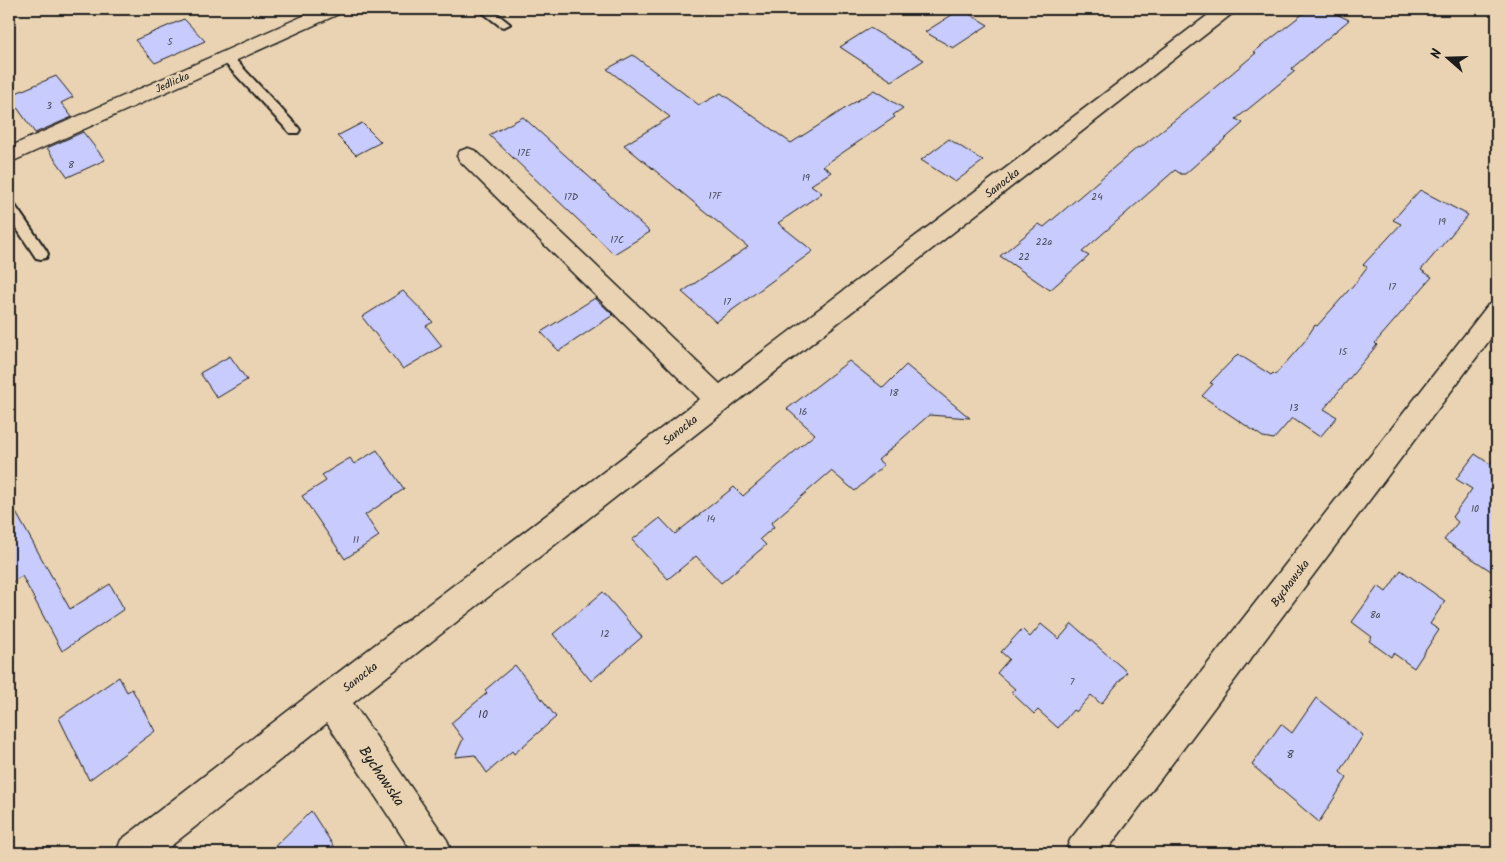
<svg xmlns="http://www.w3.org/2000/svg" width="1506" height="862" font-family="Kalam,sans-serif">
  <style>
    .building { fill: #c7cbfd; stroke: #1c1c1c }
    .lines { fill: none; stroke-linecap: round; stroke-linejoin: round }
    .service-casing { stroke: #1c1c1c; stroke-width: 4 }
    .minor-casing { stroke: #1c1c1c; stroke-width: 3 }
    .service { fill: #e9d3b2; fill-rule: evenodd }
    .minor { fill: #e9d3b2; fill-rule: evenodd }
    .labels { text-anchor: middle; stroke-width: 5; stroke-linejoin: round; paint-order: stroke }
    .number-label { font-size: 10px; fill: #474854 }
    .far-street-label { font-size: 11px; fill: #1c1c1c; stroke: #e9d3b2 }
    .street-label { font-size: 12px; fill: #1c1c1c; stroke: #e9d3b2 }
    .near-number-label { font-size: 12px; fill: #474854 }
    .near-street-label { font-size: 15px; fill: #1c1c1c; stroke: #e9d3b2 }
  </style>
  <rect width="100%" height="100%" fill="#e9d3b2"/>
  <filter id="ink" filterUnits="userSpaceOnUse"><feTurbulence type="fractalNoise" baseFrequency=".02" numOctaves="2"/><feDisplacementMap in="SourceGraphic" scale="10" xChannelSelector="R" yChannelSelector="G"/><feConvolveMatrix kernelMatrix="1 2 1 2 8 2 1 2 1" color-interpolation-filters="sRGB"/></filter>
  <g filter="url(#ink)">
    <path class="building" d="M961 9 988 25 953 48 925 32Z
      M1309 9H1326L1349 20 1291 69 1295 71 1236 119 1243 123 1185 174H1181L1175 170 1082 252 1089 256 1050 290 1000 256 1039 224 1044 227 1138 147 1140 148 1212 90 1256 53 1254 52Z
      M184 19 205 41 155 63 135 40Z
      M870 28 924 60 892 81 840 47Z
      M633 55 699 105 721 93 791 143 874 90 903 108 893 115 895 117 823 166 831 172 811 185 822 193 778 223 813 251 716 322 682 292 748 247 624 145 670 117 607 69Z
      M56 76 73 97 61 103 72 117 35 133 9 96Z
      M523 117 650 232 614 254 489 135Z
      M362 123 381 142 356 155 337 136Z
      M83 132 105 160 68 177 47 148Z
      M949 139 983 161 955 182 921 160Z
      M1420 190 1468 215 1421 270 1432 277 1375 343 1377 345 1324 409 1337 417 1320 437 1292 418 1274 439 1263 437 1202 396 1213 384 1210 383 1238 354 1271 375 1273 373 1275 375 1304 342 1315 325 1317 326 1356 282 1367 267 1363 265 1401 224 1393 220Z
      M403 291 433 322 426 326 442 346 403 369 362 317Z
      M595 298 613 315 559 351 541 332Z
      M230 356 247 380 217 398 200 373Z
      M849 361 883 388 906 365 970 418 929 415 878 460 884 465 855 491 831 471 771 523 774 527 760 539 766 545 721 583 696 556 668 579 632 540 660 518 675 534 734 487 743 496 815 434 787 409Z
      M377 450 404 489 365 515 379 536 345 559 302 496 326 481 322 475 350 458 354 464Z
      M1475 454 1490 464 1497 454V575L1444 540 1458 522 1452 517 1472 489 1456 479Z
      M9 500 70 609 110 584 124 609 62 651 22 576 9 584Z
      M1401 570 1445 601 1430 624 1439 630 1414 668 1393 653 1391 657 1369 641 1372 637 1352 622 1378 586 1386 592Z
      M603 592 642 637 591 681 553 634Z
      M1041 624 1059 639 1072 624 1127 672 1101 704 1091 695 1076 712 1073 710 1058 728 1038 710 1034 714 1011 692 1015 689 997 673 1009 659 1001 652 1022 629 1030 637Z
      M515 665 556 717 514 754 512 751 487 773 475 755 455 757 463 739 451 723 487 693 485 690Z
      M119 677 127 692 132 689 155 731 89 780 59 718Z
      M1316 698 1363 735 1340 772 1347 778 1319 822 1252 765 1281 724 1292 733Z
      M311 811 338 853H268Z"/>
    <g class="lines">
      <defs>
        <path id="service" d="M478 9H491L510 24 504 27 500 26Z
          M227 54 231 55 298 127 300 130 298 133H290L223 61 221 58Z
          M9 202 14 204 46 250 48 254 46 258 41 259 36 258 9 217Z"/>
        <path id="minor" d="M319 9H344L341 13 9 163V147Z
          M1216 9H1238L353 703 447 840 452 853H413L327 723 162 853H116L121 840 319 687 700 399 460 161 457 156 460 151 468 148 476 151 720 384Z
          M1497 302V330L1105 853H1065L1070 840 1488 305Z"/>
      </defs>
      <use href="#service" class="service-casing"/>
      <use href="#minor" class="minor-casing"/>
      <use href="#service" class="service"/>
      <use href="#minor" class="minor"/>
    </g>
  </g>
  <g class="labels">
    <g class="number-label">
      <text x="170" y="45">5</text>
      <text x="49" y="109">3</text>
      <text x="524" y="156">17E</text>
      <text x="71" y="168">8</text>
      <text x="806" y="181">19</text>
      <text x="715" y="199">17F</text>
      <text x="571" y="200">17D</text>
      <text x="1097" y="200">24</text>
      <text x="1442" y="225">19</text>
      <text x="617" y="243">17C</text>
      <text x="1044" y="245">22a</text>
      <text x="1024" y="260">22</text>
      <text x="1392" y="290">17</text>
      <text x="727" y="305">17</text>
      <text x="1343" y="355">15</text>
      <text x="894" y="396">18</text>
      <text x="1294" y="411">13</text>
      <text x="803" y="415">16</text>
      <text x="1475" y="512">10</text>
      <text x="711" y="522">14</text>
      <text x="356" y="543">11</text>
      <text x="1375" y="618">8a</text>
      <text x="605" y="637">12</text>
      <text x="1072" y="685">7</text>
    </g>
    <g class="far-street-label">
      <text transform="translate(172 82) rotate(-24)" y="4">Jedlicka</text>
    </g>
    <g class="street-label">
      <text transform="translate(1002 183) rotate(-38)" y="4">Sanocka</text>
      <text transform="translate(680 430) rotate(-38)" y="4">Sanocka</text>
      <text transform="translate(1290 583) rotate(-53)" y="4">Bychawska</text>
      <text transform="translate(360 677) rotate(-38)" y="4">Sanocka</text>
    </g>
    <g class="near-number-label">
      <text x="483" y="718">10</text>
      <text x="1290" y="758">8</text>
    </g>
    <g class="near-street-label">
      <text transform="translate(382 776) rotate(56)" y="5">Bychawska</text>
    </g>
  </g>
  <rect width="1506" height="862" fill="none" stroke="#e9d3b2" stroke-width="30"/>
  <rect x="15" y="15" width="1476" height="832" fill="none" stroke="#1c1c1c" stroke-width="2" filter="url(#ink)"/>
  <g transform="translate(1448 58) rotate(290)" stroke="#e9d3b2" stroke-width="4" paint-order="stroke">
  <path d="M0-4L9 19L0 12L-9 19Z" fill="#1c1c1c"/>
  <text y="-8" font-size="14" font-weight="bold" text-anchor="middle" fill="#1c1c1c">N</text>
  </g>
</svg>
